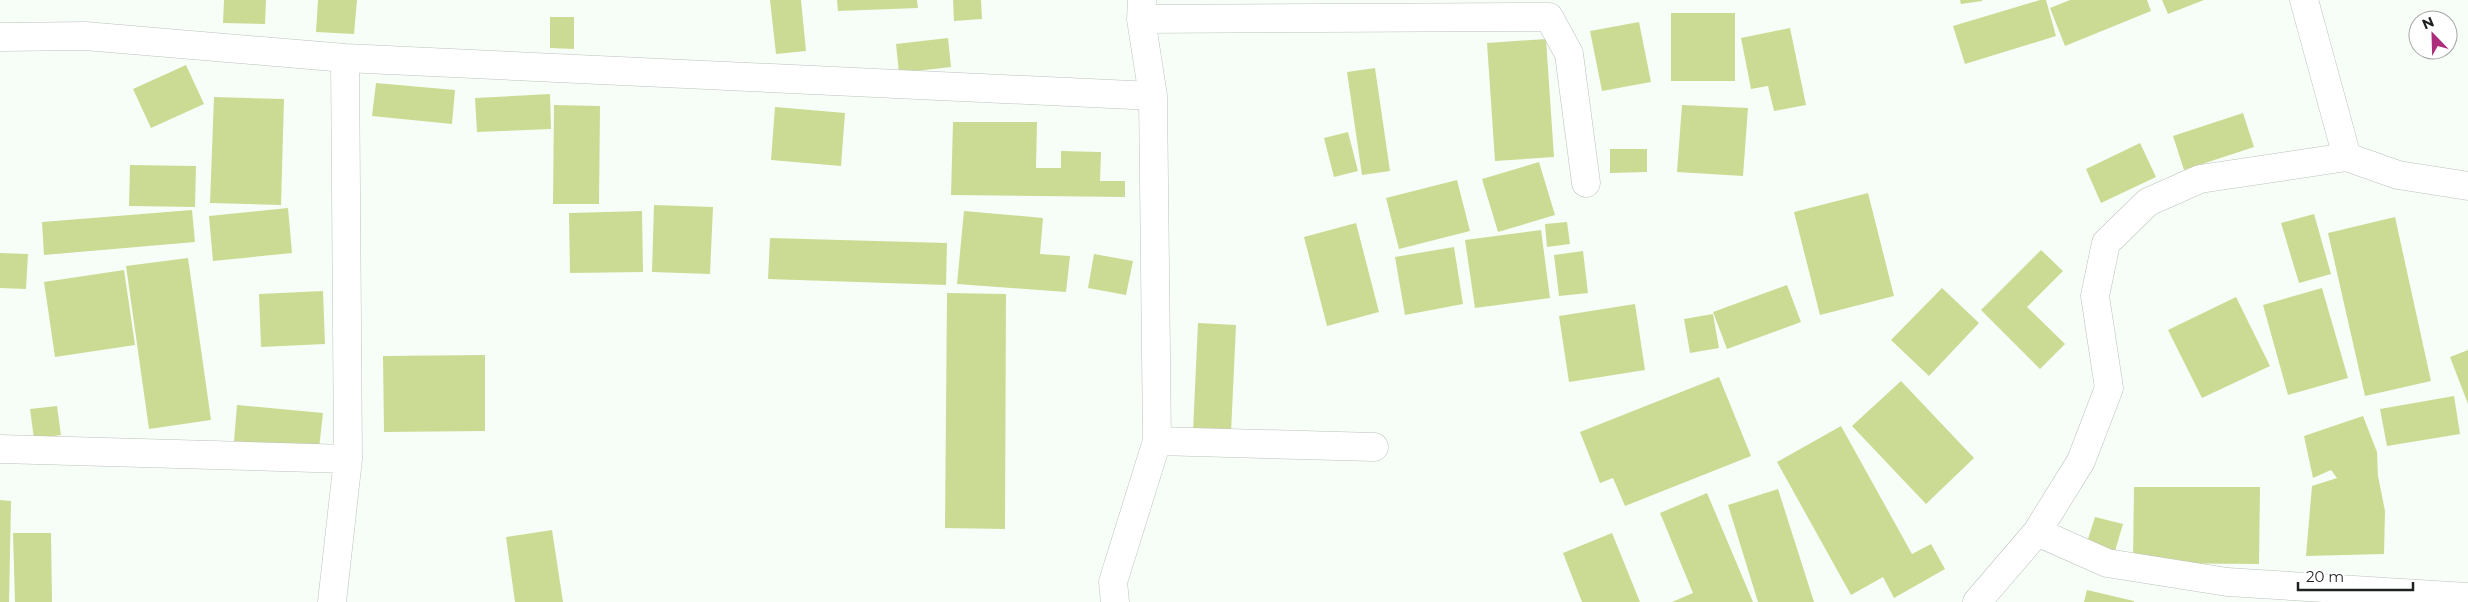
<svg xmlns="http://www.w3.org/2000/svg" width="2468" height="602" font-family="Montserrat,sans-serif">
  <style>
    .building { fill: #ccdb93 }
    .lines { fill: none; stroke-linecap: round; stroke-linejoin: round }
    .minor-casing { stroke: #bcc2bd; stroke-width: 29 }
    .minor { stroke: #fff; stroke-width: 28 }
  </style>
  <rect width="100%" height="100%" fill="#f7fef8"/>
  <path class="building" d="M224 0H266L265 24 223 23Z
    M318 0H357L354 34 316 32Z
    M770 0H801L806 51 776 54Z
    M837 0H917L918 8 838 11Z
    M953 0H981L982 19 954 21Z
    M1960 0H1982V1L1961 4Z
    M2040 0H2046L2056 36 1965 64 1953 26Z
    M2070 0H2147L2151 11 2065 46 2050 8Z
    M2162 0H2204L2168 14Z
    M1671 13H1735V81H1671Z
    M550 17H574V49L550 48Z
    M1639 22 1651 82 1602 91 1590 31Z
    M1790 28 1806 105 1774 111 1768 86 1751 89 1741 38Z
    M948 38 951 67 899 73 896 44Z
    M1546 39 1554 157 1495 161 1487 43Z
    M186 65 204 104 151 128 133 89Z
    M1375 68 1390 171 1362 175 1347 72Z
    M376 83 455 90 452 124 372 116Z
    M550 94 551 129 477 132 475 98Z
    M214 97 284 99 281 205 210 203Z
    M554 105 600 106 599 204H553Z
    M1682 105 1748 108 1743 176 1677 172Z
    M775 107 845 113 841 166 771 160Z
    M2243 113 2254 147 2184 170 2173 136Z
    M953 122H1037L1036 168H1061V151L1101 152 1100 181H1125V197L951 195Z
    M1348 132 1358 171 1334 177 1324 138Z
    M2140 143 2156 177 2101 203 2086 169Z
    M1610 149H1647V172L1610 173Z
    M1539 162 1555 215 1498 232 1482 179Z
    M130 165 196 166 195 207 129 206Z
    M1457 180 1470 231 1399 249 1386 198Z
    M1868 193 1894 296 1820 315 1794 212Z
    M654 205 713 207 710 274 652 272Z
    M288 208 292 253 213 261 209 216Z
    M192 210 195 242 44 255 42 222Z
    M642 211 643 272 570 273 569 213Z
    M964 211 1043 218 1040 254 1070 256 1066 292 957 284Z
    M2314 214 2331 274 2299 283 2281 223Z
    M2395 217 2431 381 2365 396 2328 233Z
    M1567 222 1570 244 1547 247 1545 224Z
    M1356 223 1379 312 1327 326 1304 237Z
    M1541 230 1550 298 1475 308 1465 240Z
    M770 238 947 243 946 285 768 279Z
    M1454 247 1463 304 1405 315 1395 257Z
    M2041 250 2063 271 2027 307 2065 344 2040 369 1981 310Z
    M1583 251 1588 293 1559 296 1554 255Z
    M0 253 28 254 26 289 0 288Z
    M1094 254 1133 261 1126 295 1088 288Z
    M188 258 211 420 149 429 126 266Z
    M124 270 135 345 55 357 44 282Z
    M1787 285 1801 322 1727 349 1713 312Z
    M1942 288 1979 323 1929 376 1891 340Z
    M2322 288 2348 378 2288 395 2263 305Z
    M323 291 325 344 261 347 259 294Z
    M947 293 1006 294 1005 529 945 528Z
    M2236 297 2270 366 2202 398 2168 330Z
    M1635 304 1645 370 1569 382 1559 316Z
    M1713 314 1719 348 1690 353 1684 319Z
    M1198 323 1236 325 1231 433 1193 431Z
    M2468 350V404L2450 357Z
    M485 355V431L384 432 383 356Z
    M1719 377 1751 456 1625 506 1613 478 1600 483 1580 432Z
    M1901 381 1974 458 1926 504 1852 426Z
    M2454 396 2460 434 2387 446 2380 409Z
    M237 405 323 413 319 449 234 441Z
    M57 406 61 435 34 439 30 409Z
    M2363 416 2377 452 2378 476 2385 511 2384 554 2306 556 2312 486 2337 478 2331 470 2313 478 2304 436Z
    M1841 426 1912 554 1931 544 1945 569 1894 598 1883 577 1851 595 1777 462Z
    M2134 487H2260L2259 564 2133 563Z
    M1778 489 1814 602H1758L1728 505Z
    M1707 493 1753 602H1672L1693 593 1660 513Z
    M0 500 11 501 9 602H0Z
    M2095 517 2123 524 2115 551 2087 542Z
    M552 530 563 602H515L506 537Z
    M13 533H51L52 602H15Z
    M1612 533 1640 602H1582L1563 553Z
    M2087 590 2134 601V602H2084Z"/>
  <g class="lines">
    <defs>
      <path id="minor" d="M2304 0 2347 157
        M1141 19 1549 17 1569 54 1586 183
        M0 37 85 36 345 58 1153 96
        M1157 441 1374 447
        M0 449 348 459
        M2037 532 2107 563 2227 582 2468 597
        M332 602 348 459 345 58
        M1115 602 1113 582 1157 441 1153 96 1141 19 1142 0
        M1977 602 2037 532 2081 461 2109 388 2095 296 2106 243 2148 202 2200 179 2347 157 2398 175 2468 186"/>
    </defs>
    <use href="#minor" class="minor-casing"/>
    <use href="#minor" class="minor"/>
  </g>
  <g transform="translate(2433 35) rotate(337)"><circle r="24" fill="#ffffff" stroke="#a5a6a6"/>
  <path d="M0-4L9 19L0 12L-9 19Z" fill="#ac2d7b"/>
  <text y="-8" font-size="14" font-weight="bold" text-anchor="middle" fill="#1f2120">N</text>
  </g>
  <path d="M2298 582v8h115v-8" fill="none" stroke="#1f2120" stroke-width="2.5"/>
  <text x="2306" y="582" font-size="15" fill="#1f2120" stroke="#ffffff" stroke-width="4" paint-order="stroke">20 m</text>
</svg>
